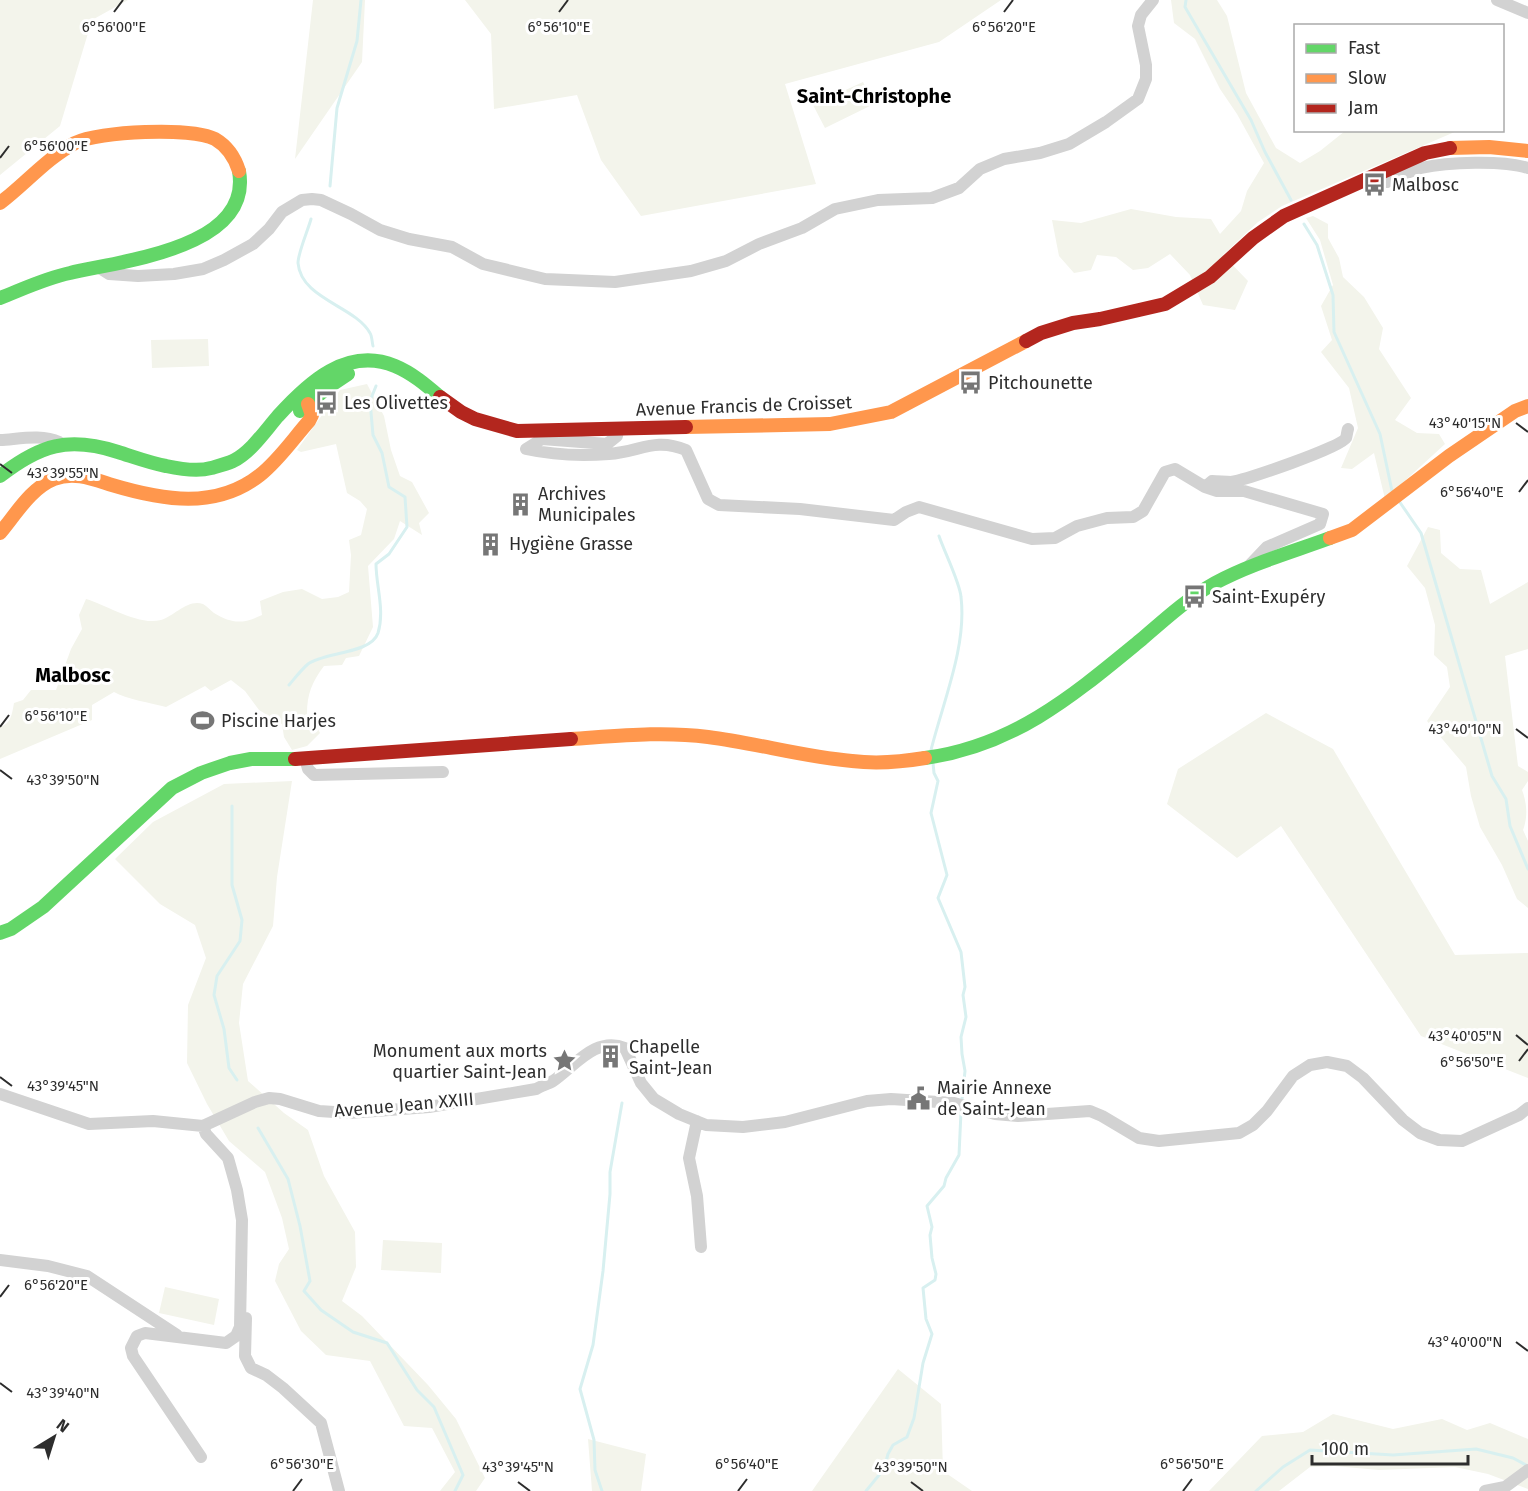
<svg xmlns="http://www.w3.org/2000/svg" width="1528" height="1491" font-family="'Fira Sans',sans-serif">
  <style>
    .green { fill: #f3f4eb }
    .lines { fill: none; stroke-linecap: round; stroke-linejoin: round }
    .stream { stroke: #d8f0f0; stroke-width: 3 }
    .street { stroke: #d2d2d2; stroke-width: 12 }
    .fast { stroke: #63d668; stroke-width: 14 }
    .slow { stroke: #ff974d; stroke-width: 14 }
    .jam { stroke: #b3261e; stroke-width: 14 }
    .ticks { fill: none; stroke: #2d2d2d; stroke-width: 2 }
    .labels { text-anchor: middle; stroke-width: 6; stroke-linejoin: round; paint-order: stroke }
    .poi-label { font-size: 18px; fill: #2d2d2d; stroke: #fff; text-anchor: start }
    .street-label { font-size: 18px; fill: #2d2d2d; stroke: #fff }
    .neighbourhood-label { font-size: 20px; font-weight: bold; fill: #000; stroke: #fff }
    .ticks-label { font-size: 15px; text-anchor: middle; fill: #2d2d2d; stroke: #fff; stroke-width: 6; stroke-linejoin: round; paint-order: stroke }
  </style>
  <rect width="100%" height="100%" fill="#fff"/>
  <path class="green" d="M0 0H128L92 20 60 126 0 175Z
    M313 0H365L362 62 295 159Z
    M465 0H1001L939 42 785 84 816 184 641 216 601 160 577 95 494 109 491 34Z
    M1171 0H1217L1227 16 1246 93 1276 148 1300 163 1320 151 1345 131H1457L1282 206 1258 222 1223 255 1248 281 1235 310 1203 305 1190 275 1170 254 1148 268 1133 270 1116 257 1097 255 1091 270 1074 273 1059 256 1052 220 1081 223 1131 209 1176 217 1211 219 1220 234 1241 211 1247 191 1264 163 1237 114 1220 89 1195 39 1174 23Z
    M863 82 874 104 825 128 813 105Z
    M1313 216 1328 224V238L1339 258 1343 277 1364 297 1383 328 1379 349 1411 398 1395 420 1417 433 1439 434 1445 444 1385 499 1374 453 1352 469 1341 468 1358 428 1349 388 1321 352 1332 340 1321 306 1333 285 1320 240 1306 218Z
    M208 339 209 366 152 368 151 340Z
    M367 384 384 416 391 450 400 476 412 482 429 513 419 523 422 535 400 521 394 539 368 566 373 627 359 656 346 658 342 665 324 666C312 682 307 694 307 714L316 725 320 733 307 746 292 750 284 737 282 724 259 710 245 691 231 680 211 691 205 686 166 707C151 703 126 699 114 692L92 705V720L0 759V727C11 724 12 714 14 703L23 700 31 690H56L71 649 82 629 79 615 86 599C107 605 138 626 161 620 175 616 187 599 203 604 207 606 211 611 214 613 232 624 243 624 262 615L260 601 283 592 302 589 322 599 338 597 349 592 351 555 349 540 361 535 367 509 360 501 347 493 336 444 301 452 297 450 340 390Z
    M1428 527 1440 530 1441 553 1460 569 1481 570 1490 604 1528 582V649L1505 656 1518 766 1528 772V781L1522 790C1527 803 1528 817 1523 830L1528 841V908L1517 899 1502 865 1480 827 1471 796 1466 767 1427 721 1450 687 1447 667 1434 655 1435 625 1425 588 1407 566Z
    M1266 713 1333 749 1455 955 1528 953V1078L1421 1036 1281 826 1237 858 1167 804 1178 769Z
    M292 781 277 877 273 926 243 984 239 1023 248 1081 284 1113 308 1130 324 1176 355 1232 356 1267 342 1301 362 1316 428 1385 456 1419 485 1478 476 1491H440L455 1472 432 1428 404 1426 370 1361 326 1355 301 1331 275 1281 279 1264 289 1249 282 1218 265 1172 229 1141 207 1104 187 1063 188 1005 206 958 195 925 160 904 115 859 153 822 224 784Z
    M383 1240 442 1243 441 1273 381 1270Z
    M165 1287 219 1299 214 1325 159 1313Z
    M898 1369 941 1404 943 1471 972 1491H812Z
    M1333 1414 1393 1429 1442 1419 1467 1430 1490 1423 1528 1439V1489L1488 1474 1455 1467 1379 1470 1334 1466 1310 1467 1279 1491H1209L1262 1436 1303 1432Z
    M588 1439 646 1454 641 1491H592Z"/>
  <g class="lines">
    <path class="stream" d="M1186 0 1185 7 1251 120 1265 152 1291 200
      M330 186 337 108 357 41 361 0
      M311 219C308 230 298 253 298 263 301 299 355 306 370 333 372 336 372 342 373 346
      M1304 224 1317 245 1333 295 1334 332 1380 434 1392 491
      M1399 501 1421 533 1492 776 1506 799 1510 826 1528 869
      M289 685C295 678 301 670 308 664 324 652 371 654 378 633 385 610 376 586 376 564L389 554 407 527 405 497 389 487 382 453 373 435 370 401 376 386
      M931 750C943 702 967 646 961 597 960 583 944 551 939 536
      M933 763 934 773 938 781 931 813 947 875 938 898 961 952 965 987 963 995 966 1017 961 1037 962 1054 965 1071 962 1099
      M232 806V885L242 920 240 941 217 976 214 995 224 1029 229 1068 237 1080
      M258 1128 288 1179 300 1226 310 1281 304 1291 321 1310 353 1332 387 1343 417 1390 434 1407 463 1475 455 1491
      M602 1491 595 1470 594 1440 580 1389 593 1345 603 1271 610 1194V1172L622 1103
      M866 1491 884 1469 888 1454 893 1445 907 1437 914 1418 923 1363 932 1334 926 1319 923 1288 935 1280 936 1274 932 1258 930 1235 932 1227 927 1206 944 1186 946 1178 959 1155 961 1112
      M1256 1491 1283 1467 1310 1450 1393 1455 1476 1449 1513 1458 1528 1466"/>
    <path class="street" d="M1497 0 1528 13
      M1375 175 1381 181 1387 182C1398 177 1410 171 1421 168 1448 162 1502 160 1528 168
      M98 267 109 274 138 276 174 274 203 269 224 260 253 244 269 229 282 212 302 200 312 199 321 200 351 214 380 230 409 239 452 247 483 264 545 279 615 282 691 271 726 261 759 244 802 228 835 209 878 200 932 198 959 188 980 169 1004 159 1040 153 1069 144 1106 122 1138 99 1146 79V65L1138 26 1141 15 1153 0
      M618 428 617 436 607 444 542 439 526 449C553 455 582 456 609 454 640 452 654 437 686 450L708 499 719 505 800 509 894 520 906 512 919 507 1032 539 1055 538 1077 526 1107 518 1133 517 1143 511 1165 472 1175 469 1205 487 1217 491H1244L1323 514 1320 524 1267 547 1248 567
      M0 440C19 439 42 434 59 442
      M1205 487 1212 481C1218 481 1225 482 1231 482 1245 480 1340 448 1346 438 1347 435 1347 432 1348 429
      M305 758 308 769 314 775 443 772
      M0 1094 89 1124 153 1121 203 1126 255 1102 269 1098 280 1099 319 1111 349 1113 429 1107 536 1089C541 1086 548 1084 553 1081 575 1066 595 1036 625 1048L641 1083 654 1099 679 1114 706 1125 743 1127 785 1122 867 1101 891 1099 954 1103 995 1114 1018 1116 1090 1111 1102 1116 1139 1138 1159 1141 1239 1133 1253 1125 1267 1111 1293 1076 1310 1065 1327 1062 1347 1066 1363 1078 1403 1120 1420 1133 1439 1140 1462 1141 1519 1115 1528 1108
      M697 1121 689 1158 697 1196 701 1247
      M0 1260 48 1266 87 1276 177 1335
      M246 1318 245 1356 251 1368 266 1375 283 1388 321 1423 339 1491
      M201 1457 133 1356 131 1348 137 1336 145 1333 226 1343 236 1336 240 1327 242 1220 237 1190 228 1158 206 1134 203 1126
      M1485 1491 1505 1487 1528 1470"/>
    <path class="fast" d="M0 298C23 289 46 278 70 273 119 261 253 249 239 171
      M300 411 327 388 348 374
      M0 476C40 445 68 436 118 452 134 457 150 463 166 466 180 469 197 472 211 468 218 466 226 464 233 461 251 452 265 431 278 416 308 383 347 346 395 366 412 373 426 385 440 397
      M925 758C1015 746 1075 694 1142 639 1165 619 1188 598 1215 583 1250 564 1292 552 1330 538
      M0 933 11 929 43 907 172 788 201 773 230 763 251 759H295"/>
    <path class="slow" d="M1450 148 1489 147 1528 151
      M0 203C25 184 47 158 75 143 99 131 191 127 215 139 227 146 235 158 239 171
      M686 427 830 424 891 412 1026 341
      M0 533C16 514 31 488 54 479 74 471 93 479 112 485 162 500 216 510 260 475 279 460 293 439 309 421L312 415 308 404
      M1330 538 1352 530 1449 456 1515 411 1528 406
      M571 739C617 736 662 731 708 737 756 743 804 757 852 761 877 764 901 762 925 758"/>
    <path class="jam" d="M1026 341 1041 333 1073 323 1100 319 1165 304 1210 277 1253 238 1284 216 1425 153 1450 148
      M440 397 461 412 475 419 517 431 686 427
      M295 759 571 739"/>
  </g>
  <path class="ticks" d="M114 12 123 0M559 12 568 0M1004 12 1013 0M0 158 9 146M1516 423 1528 432M0 464 12 473M1519 492 1528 480M0 727 9 715M1516 729 1528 738M0 770 12 779M1516 1035 1528 1045M1519 1061 1528 1049M0 1077 12 1086M0 1297 9 1285M1516 1342 1528 1351M0 1383 12 1392M518 1482 530 1491M911 1482 923 1491M293 1491 302 1479M738 1491 747 1479M1183 1491 1192 1479"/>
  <defs>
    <symbol id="bus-bare" viewBox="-9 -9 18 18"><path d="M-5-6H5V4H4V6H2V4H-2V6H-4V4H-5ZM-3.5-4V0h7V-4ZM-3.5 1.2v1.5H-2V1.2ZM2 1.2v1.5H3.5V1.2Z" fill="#767676" stroke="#fff" stroke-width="2.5" paint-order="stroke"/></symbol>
    <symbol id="building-bare" viewBox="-9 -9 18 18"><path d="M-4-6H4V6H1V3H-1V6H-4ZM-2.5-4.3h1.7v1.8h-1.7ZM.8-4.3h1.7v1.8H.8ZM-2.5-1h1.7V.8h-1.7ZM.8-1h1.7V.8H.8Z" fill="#767676" stroke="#fff" stroke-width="2.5" paint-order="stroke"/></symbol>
    <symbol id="stadium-bare" viewBox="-9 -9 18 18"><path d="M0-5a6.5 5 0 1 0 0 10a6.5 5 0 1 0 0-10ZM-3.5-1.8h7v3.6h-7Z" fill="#767676" stroke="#fff" stroke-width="2.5" paint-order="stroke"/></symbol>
    <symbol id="sight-bare" viewBox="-9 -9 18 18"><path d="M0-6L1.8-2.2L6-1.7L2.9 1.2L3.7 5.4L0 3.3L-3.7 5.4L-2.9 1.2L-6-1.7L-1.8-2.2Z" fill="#767676" stroke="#fff" stroke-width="2.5" paint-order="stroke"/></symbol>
    <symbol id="civic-bare" viewBox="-9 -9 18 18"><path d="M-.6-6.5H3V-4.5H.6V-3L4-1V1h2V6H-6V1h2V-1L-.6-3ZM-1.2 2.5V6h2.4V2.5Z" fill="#767676" stroke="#fff" stroke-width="2.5" paint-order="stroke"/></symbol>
  </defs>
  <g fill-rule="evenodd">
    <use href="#bus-bare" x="1358" y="168" width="33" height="33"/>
    <use href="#bus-bare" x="954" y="366" width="33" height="33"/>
    <use href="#bus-bare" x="310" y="386" width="33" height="33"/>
    <use href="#building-bare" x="504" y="488" width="33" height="33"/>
    <use href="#building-bare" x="474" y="528" width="33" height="33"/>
    <use href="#bus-bare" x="1178" y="580" width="33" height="33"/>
    <use href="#stadium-bare" x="186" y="704" width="33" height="33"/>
    <use href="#building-bare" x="594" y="1040" width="33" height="33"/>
    <use href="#sight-bare" x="548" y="1044" width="33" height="33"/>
    <use href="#civic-bare" x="902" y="1082" width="33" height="33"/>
  </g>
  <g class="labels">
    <g class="poi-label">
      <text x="1392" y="191">Malbosc</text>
      <text x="988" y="389">Pitchounette</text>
      <text x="344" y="409">Les Olivettes</text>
      <text x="538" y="500">Archives<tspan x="538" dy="21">Municipales</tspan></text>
      <text x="509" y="550">Hygiène Grasse</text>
      <text x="1212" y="603">Saint-Exupéry</text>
      <text x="221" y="727">Piscine Harjes</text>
      <text x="629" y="1053">Chapelle<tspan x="629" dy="21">Saint-Jean</tspan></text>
      <text x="547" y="1057" text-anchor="end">Monument aux morts<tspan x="547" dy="21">quartier Saint-Jean</tspan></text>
      <text x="937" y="1094">Mairie Annexe<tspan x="937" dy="21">de Saint-Jean</tspan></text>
    </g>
    <g class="street-label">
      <text transform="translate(744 406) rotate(-2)" y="6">Avenue Francis de Croisset</text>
      <text transform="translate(404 1105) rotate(-5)" y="6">Avenue Jean XXIII</text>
    </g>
    <g class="neighbourhood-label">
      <text x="874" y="103">Saint-Christophe</text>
      <text x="73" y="682">Malbosc</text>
    </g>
  </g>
  <g class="ticks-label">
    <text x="114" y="32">6°56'00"E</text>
    <text x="1004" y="32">6°56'20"E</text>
    <text x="559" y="32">6°56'10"E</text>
    <text x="56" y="151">6°56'00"E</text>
    <text x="1465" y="428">43°40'15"N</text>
    <text x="63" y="478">43°39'55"N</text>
    <text x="1472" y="497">6°56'40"E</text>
    <text x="56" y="721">6°56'10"E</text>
    <text x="1465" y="734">43°40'10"N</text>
    <text x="63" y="785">43°39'50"N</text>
    <text x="1465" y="1041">43°40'05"N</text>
    <text x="1472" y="1067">6°56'50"E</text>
    <text x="63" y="1091">43°39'45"N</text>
    <text x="56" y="1290">6°56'20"E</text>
    <text x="1465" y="1347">43°40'00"N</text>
    <text x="63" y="1398">43°39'40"N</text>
    <text x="302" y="1469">6°56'30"E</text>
    <text x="747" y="1469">6°56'40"E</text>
    <text x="1192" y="1469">6°56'50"E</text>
    <text x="518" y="1472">43°39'45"N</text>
    <text x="911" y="1472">43°39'50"N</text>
  </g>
  <rect x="1294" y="24" width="210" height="108" fill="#ffffff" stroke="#ababab" stroke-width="1.5"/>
  <rect x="1306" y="44" width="30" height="9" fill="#63d668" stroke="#ababab" stroke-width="1.5"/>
  <text x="1348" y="54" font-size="18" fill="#2d2d2d">Fast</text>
  <rect x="1306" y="74" width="30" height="9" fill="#ff974d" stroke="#ababab" stroke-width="1.5"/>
  <text x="1348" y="84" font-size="18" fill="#2d2d2d">Slow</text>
  <rect x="1306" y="104" width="30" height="9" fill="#b3261e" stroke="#ababab" stroke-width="1.5"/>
  <text x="1348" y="114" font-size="18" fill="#2d2d2d">Jam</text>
  <g transform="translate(54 1437) rotate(38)" stroke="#ffffff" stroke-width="4.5" paint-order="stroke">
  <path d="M0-4.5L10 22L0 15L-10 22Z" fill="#2d2d2d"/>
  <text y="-9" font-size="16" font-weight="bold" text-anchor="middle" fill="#2d2d2d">N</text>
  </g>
  <path d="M1312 1455v9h156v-9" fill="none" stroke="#2d2d2d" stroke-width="3"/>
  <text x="1321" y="1455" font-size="18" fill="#2d2d2d" stroke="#ffffff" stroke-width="4.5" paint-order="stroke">100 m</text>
</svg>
